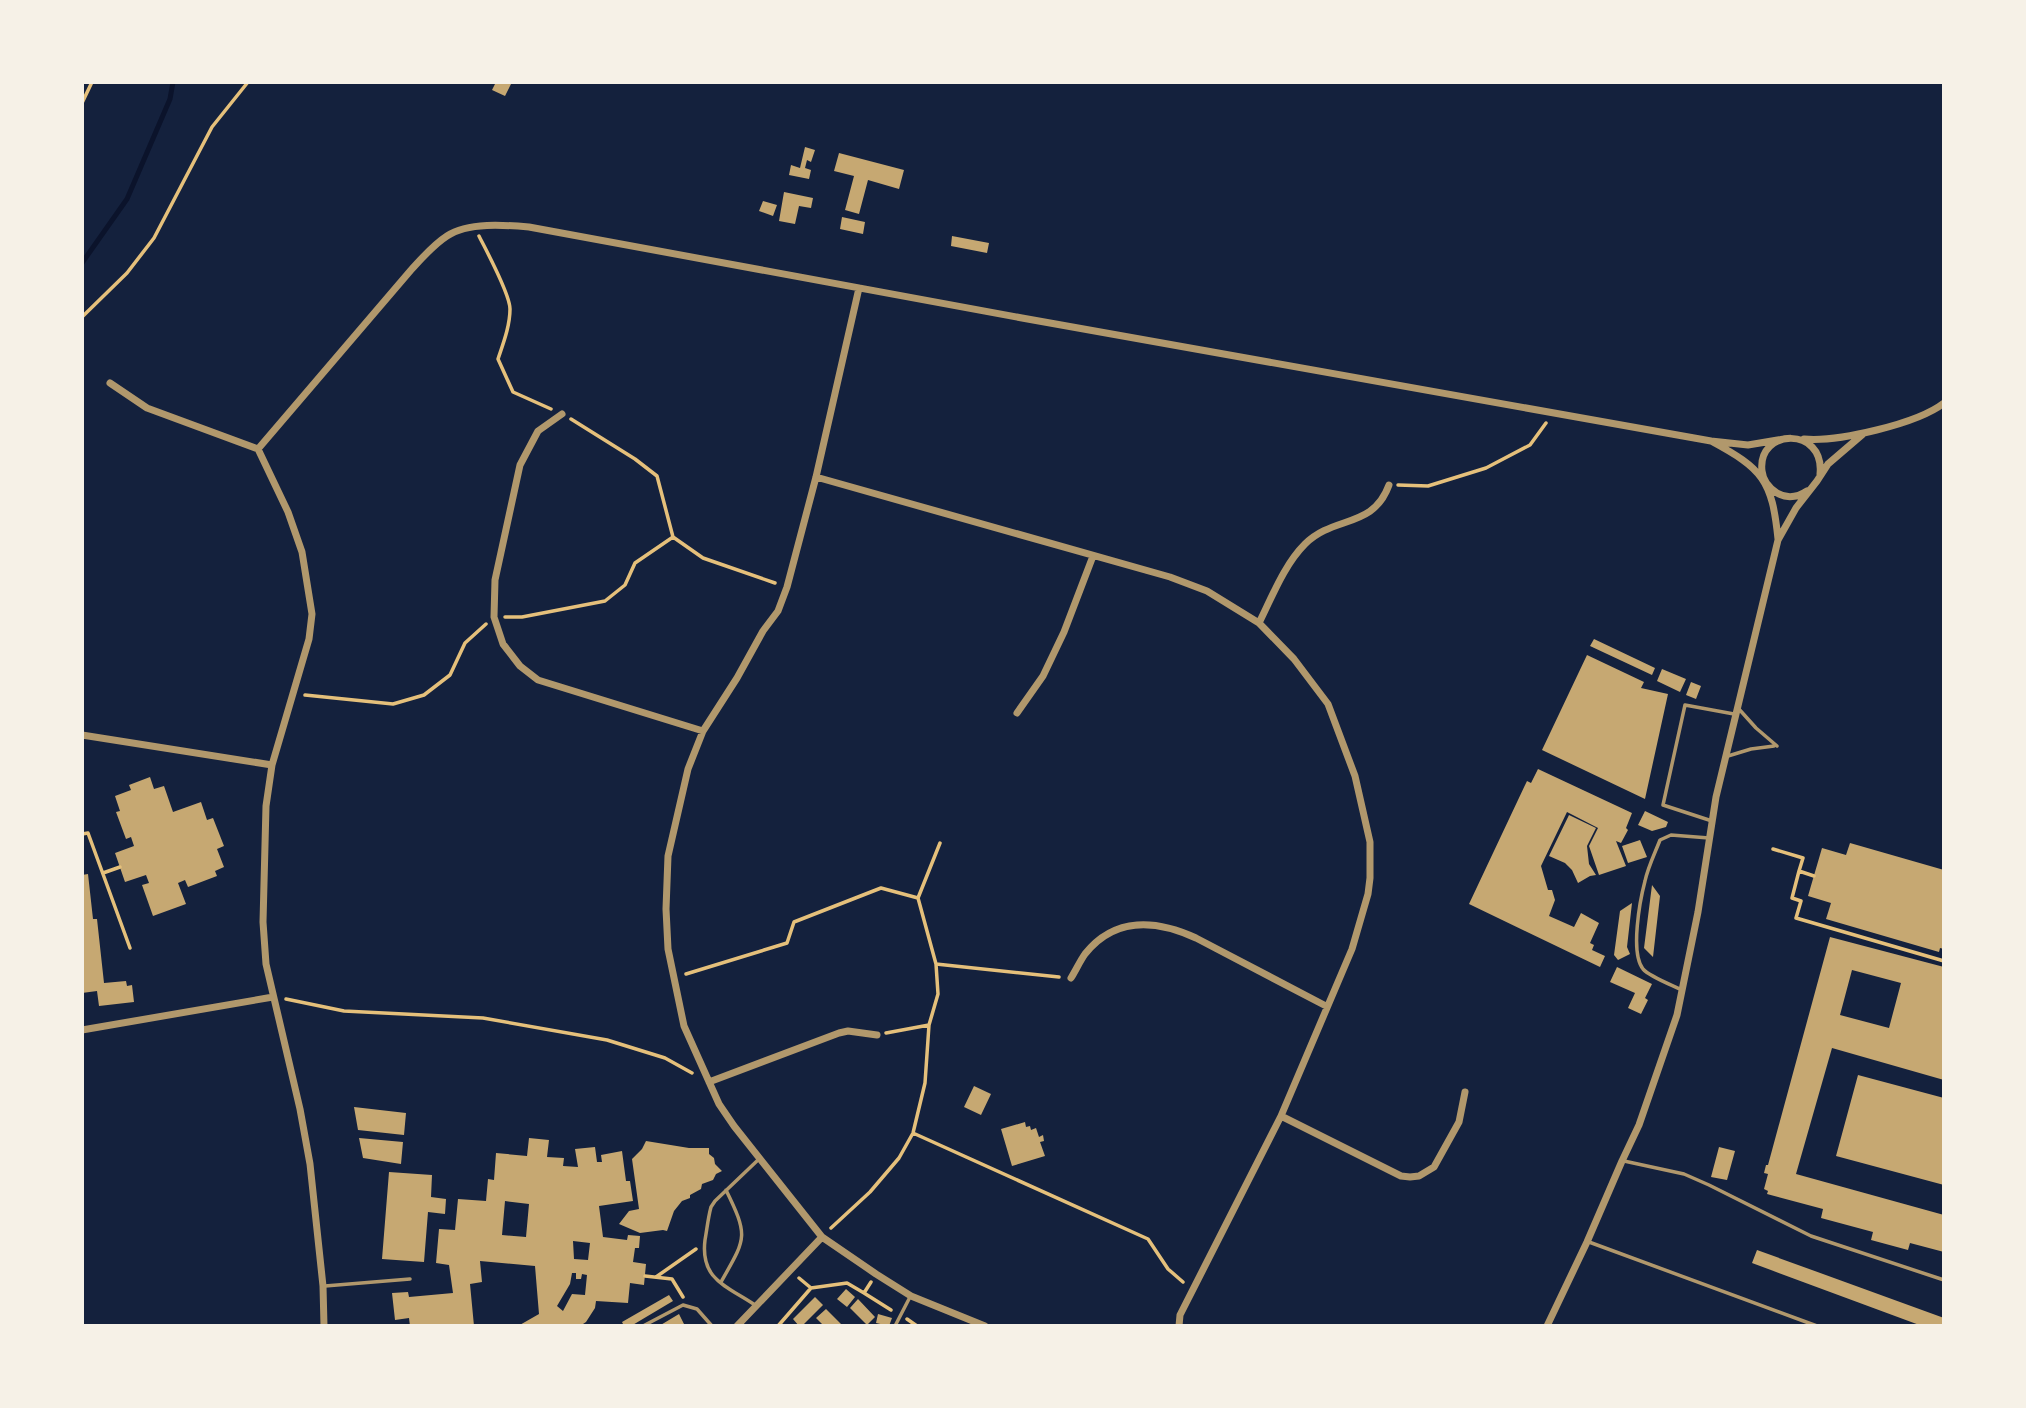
<svg xmlns="http://www.w3.org/2000/svg" width="2026" height="1408" font-family="Overpass,sans-serif">
  <style>
    .lines { fill: none; stroke-linecap: round; stroke-linejoin: round }
    .stream { stroke: #0b132b; stroke-width: 5 }
    .building { fill: #c6a872; fill-rule: evenodd }
    .path { stroke: #e5c07b; stroke-width: 3.5 }
    .service { stroke: #b1986c; stroke-width: 3.5 }
    .minor { stroke: #b1986c; stroke-width: 7 }
  </style>
  <rect width="100%" height="100%" fill="#14213d"/>
  <g class="lines">
    <path class="stream" d="M82 263 127 199 170 99 173 82"/>
  </g>
  <path class="building" d="M496 82H512L505 96 492 90Z
    M805 147 815 150 811 162 807 160 805 168 811 170 809 179 789 175 791 165 800 168Z
    M839 153 904 170 899 189 868 180 859 214 845 210 854 176 834 171Z
    M784 192 813 198 811 208 799 206 795 224 779 221Z
    M763 201 777 205 773 216 759 211Z
    M842 217 865 222 863 234 840 229Z
    M952 236 989 243 987 253 951 246Z
    M1594 639 1655 668 1652 675 1590 646Z
    M1587 655 1644 682 1641 688 1668 694 1645 799 1542 750Z
    M1662 669 1686 679 1680 692 1657 681Z
    M1691 682 1701 686 1696 699 1686 695Z
    M1538 769 1632 813 1626 828 1628 830 1621 843 1616 841 1626 866 1599 875 1589 846 1598 828 1567 812 1541 866 1548 890H1552L1555 900 1549 916 1574 927 1581 913 1599 923 1590 943 1594 945 1592 950 1605 956 1600 967 1469 904 1527 781 1531 783Z
    M150 777 154 789 164 786 173 812 201 802 207 820 213 818 224 846 217 849 224 867 215 871 217 876 188 887 185 880 178 883 186 904 153 916 142 885 149 883 146 875 125 882 115 853 134 846 131 837 126 839 116 812 120 811 115 796 131 790 129 785Z
    M1645 811 1668 822 1666 827 1652 831 1638 825Z
    M1569 815 1596 828 1587 846 1589 864 1596 875 1590 876 1578 883 1572 870 1565 863 1549 856Z
    M1640 840 1647 857 1628 863 1622 846Z
    M1850 843 1944 870V949L1940 948 1939 952 1826 919 1831 903 1808 896 1822 848 1846 855Z
    M88 874 93 919H97L104 983 126 981 127 986 132 985 134 1002 99 1006 97 991 82 993V875Z
    M1652 885 1660 896 1653 957 1644 948Z
    M1632 903 1627 947 1630 954 1618 960 1614 955 1620 911Z
    M1830 937 1944 967V1080L1832 1048 1796 1174 1944 1215V1252L1910 1243 1908 1250 1871 1240 1873 1232 1821 1218 1823 1209 1767 1194 1768 1191 1764 1189 1768 1174 1764 1173 1766 1165H1768ZM1852 970 1901 983 1889 1028 1840 1015Z
    M1617 967 1652 984 1645 998 1648 1000 1641 1014 1628 1008 1635 993 1610 982Z
    M1858 1075 1944 1098V1185L1836 1156Z
    M974 1086 991 1094 981 1115 964 1107Z
    M354 1107 406 1113 404 1135 358 1130Z
    M1025 1122 1026 1127 1030 1126 1031 1130 1036 1128 1039 1137 1043 1135 1044 1141 1040 1142 1045 1156 1012 1166 1001 1129Z
    M359 1138 403 1142 401 1164 363 1158Z
    M529 1138 549 1140 547 1157 564 1158 563 1166 578 1167 575 1149 595 1147 597 1162H602L601 1155 622 1151 626 1181H630L633 1201 599 1206 603 1237 627 1240 628 1235 640 1236 639 1248H635L633 1262 646 1264 644 1285 630 1283 628 1303 596 1301 595 1308 586 1322 580 1326H518L539 1314 535 1266 480 1261 482 1282 470 1284 474 1326H410L409 1318 395 1320 392 1293 408 1292 409 1297 453 1293 449 1265 436 1263 439 1229 455 1230 458 1199 486 1201 488 1179 494 1180 496 1153 527 1156ZM505 1201 529 1204 526 1237 502 1235ZM573 1241 590 1243 588 1260 574 1259ZM572 1273H576V1279H581L582 1274 587 1275 585 1295 572 1294 563 1311 557 1306 570 1284Z
    M646 1141 689 1148H709V1154L714 1158 715 1164 722 1171 716 1174 713 1180 702 1184 701 1189 690 1195V1198L682 1201 674 1211 667 1231 663 1230 640 1233 619 1224 629 1211 639 1209 632 1159 642 1149Z
    M1719 1147 1735 1151 1727 1180 1711 1177Z
    M389 1172 432 1175 431 1197 446 1199 445 1214 428 1212 424 1262 382 1259Z
    M1757 1250 1944 1318V1326H1922L1752 1263Z
    M846 1289 855 1297 847 1307 837 1299Z
    M669 1295 673 1301 631 1326H624L622 1322Z
    M815 1297 823 1305 802 1326H799L793 1319Z
    M858 1299 875 1317 867 1325 850 1308Z
    M826 1309 843 1326H824L816 1318Z
    M679 1314 685 1326H659Z
    M878 1314 892 1318 889 1326 876 1323Z"/>
  <g class="lines">
    <path class="path" d="M82 103 92 82
      M479 236C487 252 510 294 510 309 510 326 503 344 498 359L513 392 551 409
      M82 317 127 273 154 238 212 127 248 82
      M571 419 635 459 657 476 673 537 703 558 775 583
      M1398 485 1428 486 1486 468 1530 445 1546 423
      M505 617H522L605 601 625 585 635 563 673 537
      M305 695 393 704 424 695 450 675 465 643 486 624
      M82 834 88 833 130 948
      M1773 849 1803 858 1799 871 1814 876
      M1799 871 1792 898 1801 901 1796 918 1944 961
      M103 873 120 867
      M936 964 1059 977
      M686 974 787 943 794 922 881 888 918 898
      M286 999 344 1011 483 1018 607 1040 665 1058 692 1073
      M886 1033 929 1025
      M913 1133 1148 1239 1168 1269 1183 1282
      M831 1228 870 1192 899 1158 913 1133 925 1083 929 1025 938 994 936 964 918 898 940 843
      M645 1276 672 1279 683 1297
      M656 1277 696 1249
      M799 1278 811 1288
      M871 1282 864 1293 891 1310
      M907 1319 917 1326
      M778 1326 811 1288 847 1283 864 1293"/>
    <path class="service" d="M1738 708 1756 728 1777 746
      M1728 756 1751 749 1774 746
      M1712 821 1663 805 1685 705 1734 714
      M1682 990C1672 985 1650 977 1643 969 1630 953 1640 900 1645 881 1648 867 1655 853 1660 840L1671 835 1709 838
      M1624 1161 1684 1174 1709 1185 1811 1236 1944 1280
      M1589 1242 1817 1326
      M721 1282C746 1238 749 1237 726 1190
      M325 1286 410 1279
      M755 1305C727 1286 700 1280 705 1240 707 1229 708 1218 711 1207L715 1201 759 1159
      M643 1326 683 1305 697 1309 712 1326
      M895 1326 910 1297"/>
    <path class="minor" d="M859 288 816 477 787 587 778 611 763 631 737 678 703 731 688 769 668 856 666 909 668 949 684 1026 719 1104 734 1126 822 1237 876 1274 911 1296 985 1326
      M110 383 147 408 258 449 288 512 302 552 312 614 309 639 272 765 266 806 263 922 266 964 300 1109 310 1164 323 1286 324 1326
      M562 414 538 431 520 465 495 580 494 617 503 644 520 666 538 680 703 731
      M1804 439C1838 442 1917 424 1944 403
      M258 449 411 270C422 258 433 245 447 236 468 222 505 225 529 227L1022 318 1711 441
      M816 477 1170 577 1207 591 1259 623 1294 659 1328 704 1355 776 1370 842V878L1368 894 1352 949 1281 1116 1180 1315 1179 1326
      M1807 491C1798 497 1787 499 1777 493 1769 488 1763 480 1762 471 1757 428 1825 426 1820 474
      M1778 539C1772 480 1763 469 1711 441L1748 445 1784 439
      M1259 623C1272 597 1284 565 1305 544 1334 515 1373 529 1389 485
      M1017 713 1043 676 1064 632 1093 556
      M82 735 272 765
      M1071 978C1076 970 1080 961 1085 954 1115 916 1157 920 1196 938L1326 1006
      M82 1030 273 997
      M709 1082 839 1033 848 1031 877 1035
      M1281 1116 1401 1176 1410 1177 1419 1176 1434 1167 1459 1122 1465 1092
      M737 1326 822 1237
      M1547 1326 1587 1242 1622 1161 1639 1125 1677 1015 1698 912 1716 797 1778 540 1796 508 1817 481 1828 464 1863 434"/>
  </g>
  <rect width="2026" height="1408" fill="none" stroke="#f6f1e7" stroke-width="168"/>
</svg>
